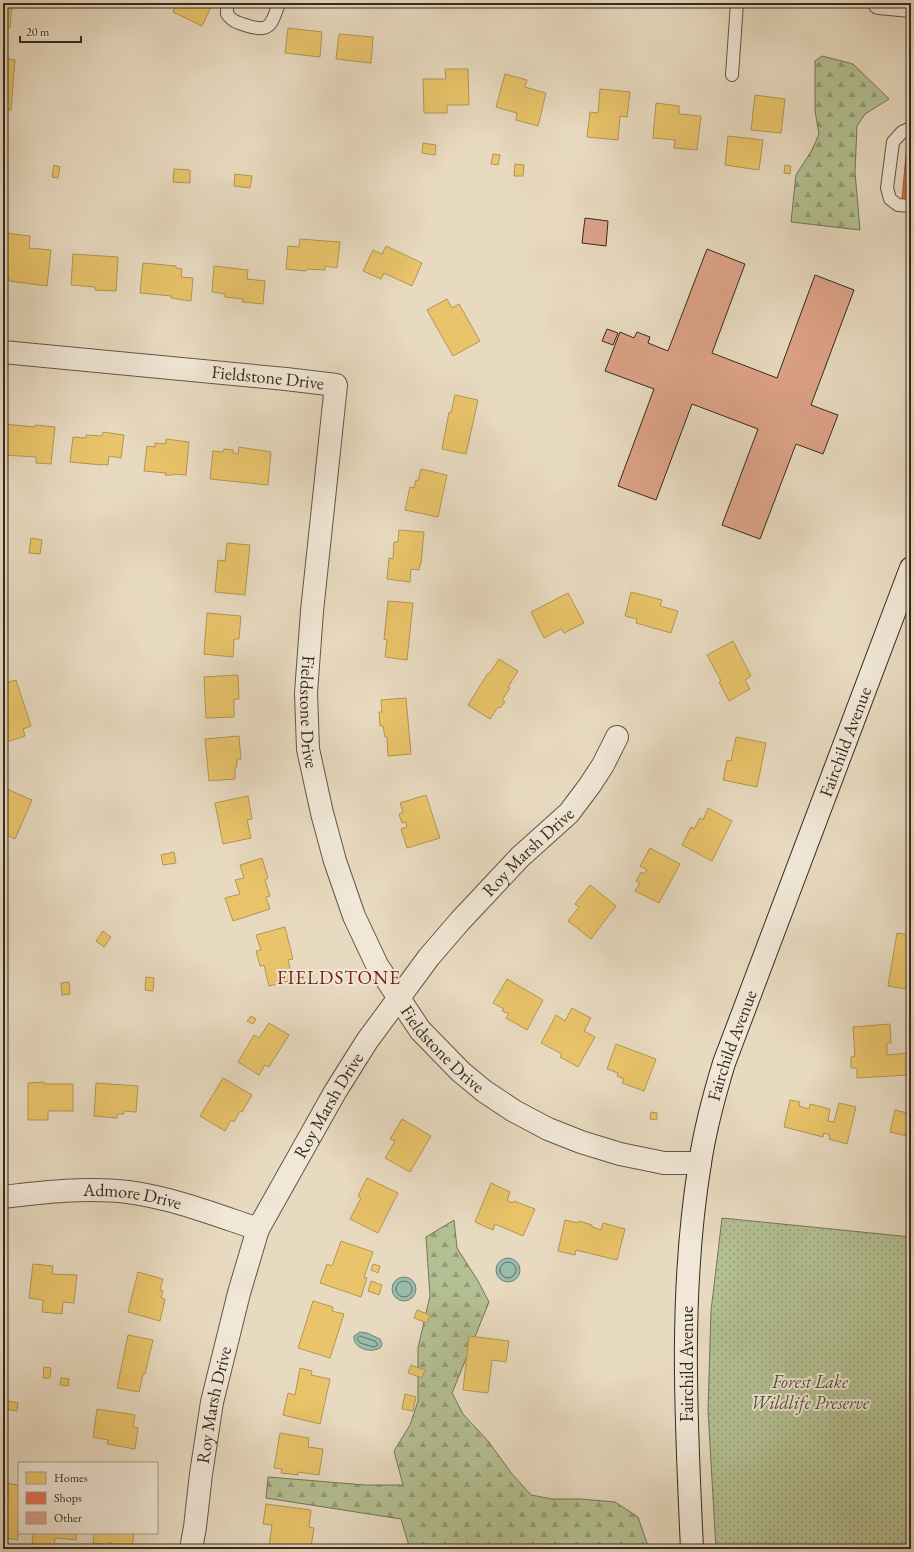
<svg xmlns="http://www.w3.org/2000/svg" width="914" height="1552" font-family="'EB Garamond',serif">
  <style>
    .forest { fill: url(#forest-firs); stroke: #757558 }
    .park { fill: url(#park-dots); stroke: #757558 }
    .water { fill: #98bbad; stroke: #718174 }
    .homes { fill: #e9c46a; stroke: #b39653 }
    .shops { fill: #e76f51; stroke: #b25a42 }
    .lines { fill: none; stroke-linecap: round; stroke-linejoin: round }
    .shore { stroke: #677266; stroke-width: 1 }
    .building { fill: #dca288; stroke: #362a1e }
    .service-casing { stroke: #625646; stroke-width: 14 }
    .minor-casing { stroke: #625646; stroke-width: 24 }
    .tertiary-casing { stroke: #625646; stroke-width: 24 }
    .secondary-casing { stroke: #362a1e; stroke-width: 24 }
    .service { stroke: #f0e7d6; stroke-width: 12 }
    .minor { stroke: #f0e7d6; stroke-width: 22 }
    .tertiary { stroke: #f0e7d6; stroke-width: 22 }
    .secondary { stroke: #f0e7d6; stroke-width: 22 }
    .labels { text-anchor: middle; stroke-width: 4; stroke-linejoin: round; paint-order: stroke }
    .street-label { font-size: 18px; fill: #362a1e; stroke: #f0e7d6 }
    .park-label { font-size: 18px; font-style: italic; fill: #56503b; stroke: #f0e7d6 }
    .neighbourhood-label { font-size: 19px; letter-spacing: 1px; fill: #7a1f14; stroke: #f0e7d6 }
  </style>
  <defs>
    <pattern id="forest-firs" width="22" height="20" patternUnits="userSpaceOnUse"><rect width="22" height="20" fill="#b4c093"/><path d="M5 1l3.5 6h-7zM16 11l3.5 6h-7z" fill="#939c77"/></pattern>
    <pattern id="park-dots" width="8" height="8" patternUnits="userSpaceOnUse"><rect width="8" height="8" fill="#b4c093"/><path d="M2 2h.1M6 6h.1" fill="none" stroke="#939c77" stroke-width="1.8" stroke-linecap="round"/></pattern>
  </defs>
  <rect width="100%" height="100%" fill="#e8dac0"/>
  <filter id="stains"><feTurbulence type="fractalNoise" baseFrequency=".005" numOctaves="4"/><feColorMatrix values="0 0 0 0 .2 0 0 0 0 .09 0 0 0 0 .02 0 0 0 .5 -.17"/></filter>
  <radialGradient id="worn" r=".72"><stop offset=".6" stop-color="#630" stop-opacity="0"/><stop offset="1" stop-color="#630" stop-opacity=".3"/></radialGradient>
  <path class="forest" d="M822 56 853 64 889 99 865 114 857 126 855 172 860 230 791 222 796 175 812 150 819 134 815 111V61Z
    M454 1220 457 1248 478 1281 489 1302 452 1393 463 1414 488 1441 512 1474 531 1495 552 1499H580L615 1502 638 1517 649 1549H410L401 1519 266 1498 268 1477 365 1485H403L394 1451 410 1425 418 1401V1348L430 1296 426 1237Z"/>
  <path class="park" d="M722 1218 911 1237V1549H716L708 1410 711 1311Z"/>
  <path class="water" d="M496 1270a12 12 0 1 1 24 0a12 12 0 1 1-24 0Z
    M392 1289a12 12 0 1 1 24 0a12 12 0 1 1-24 0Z
    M360 1332 367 1333 380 1339 382 1344 381 1347C373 1354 352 1349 354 1336Z"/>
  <path class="homes" d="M3 3H12L10 28 3 27Z
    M177 3H213L202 26 173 12Z
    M288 28 322 32 320 57 285 53Z
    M339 34 373 37 371 63 336 59Z
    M3 58 15 60 11 110 3 109Z
    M445 69H468L469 105H447V113H424L423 79H446Z
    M505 74 527 80 525 87 546 93 538 126 516 120 517 113 496 107Z
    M600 89 630 92 627 117 620 116 618 140 587 137 590 112 598 113Z
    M755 95 785 99 781 133 751 130Z
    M656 103 679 106V114L701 116 697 150 674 148 675 140 653 138Z
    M728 136 763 140 759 170 725 165Z
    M423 143 436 145 435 155 422 153Z
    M493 154 500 155 498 165 491 164Z
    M515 164 524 165 523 176H514Z
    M54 165 60 167 58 178 52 177Z
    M785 165 791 166 790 174 784 173Z
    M174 169 190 170V183L173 182Z
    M235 174 252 176 250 188 234 186Z
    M5 233 30 236 29 248 51 250 47 286 9 281V277L3 276V250Z
    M300 239 340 242 337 268 325 266V270L307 269 306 271 286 269 288 246 299 247Z
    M386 246 422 263 412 286 384 273 381 279 363 271 373 250 382 254Z
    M73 254 118 257 116 291 95 290V287L71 285Z
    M143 263 176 266V268L182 269 181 277 193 278 191 301 171 298V296L140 293Z
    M214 266 248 270 247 279 265 281 263 304 242 302 243 299 225 297V294L212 292Z
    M447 299 452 308 459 304 480 341 453 356 427 310Z
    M455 395 478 400 466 454 442 449 449 412 451 413Z
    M3 424 35 427V425L55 427 51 464 36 463V457L3 455Z
    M103 432 124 435 121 458 109 456 108 465 102 464V465L70 462 73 437 86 438V435L102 436Z
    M166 439 189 442 186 475 173 474V475H165L166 473 144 471 147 446 155 447V443L166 444Z
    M239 447 271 452 268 485 210 479 213 451 223 452 224 449 233 450V453L238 454Z
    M421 469 447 475 438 517 405 510 410 487 414 488 416 480 418 481Z
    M399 530 424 532 421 564H420L419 570 411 569 410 582 387 579 389 558 393 559 394 542H398Z
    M31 538 42 540 40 554 29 553Z
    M227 543 250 545 245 595 215 592 218 560 225 561Z
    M631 592 662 600 660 606 678 611 671 633 636 623 637 619 625 616Z
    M568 593 584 623 564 633 561 629 544 638 531 612Z
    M388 601 413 603 407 660 385 657 387 640 384 639Z
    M207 613 241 616 239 639H234L233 657 204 654Z
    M733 641 751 676 745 680 750 689 729 701 719 682 721 681 707 655Z
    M499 659 518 671 508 687 510 688 502 700 505 702 500 708 498 707 490 719 468 705 488 673 489 674Z
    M238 675 239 699H234V717L206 718 204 677Z
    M16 680 31 726 23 729 25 736 3 743V684Z
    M406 698 411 754 388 756 387 737H385L383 726H380L379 712H382L381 700Z
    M239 736 241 759H237V767H235V779L209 781 205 739Z
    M736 737 766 743 757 787 723 780 727 760 731 761Z
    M7 789 32 800 15 839 3 833V799Z
    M426 795 440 838 407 848 401 829 407 827 406 822 402 823 399 814 403 812 400 803Z
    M248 796 252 819 247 820 251 838 223 844 215 803Z
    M708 808 732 821 712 861 682 845 691 827 694 829 700 818 703 820Z
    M650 848 680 864 659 903 635 891 640 883 636 881 641 872 644 874 647 870 640 866Z
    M174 852 176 863 163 865 161 855Z
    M262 858 268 878 265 880 270 896 266 897 270 909 233 921 225 898 240 894 235 880 244 878 240 865Z
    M590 885 616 906 591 939 568 921 579 907 575 904Z
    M285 927 293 959 288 960 293 980 269 986 264 965 260 966 256 951 261 950 256 935Z
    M103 931 111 937 104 947 96 941Z
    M897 933 911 935V990L888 986Z
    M146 977 154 978 153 991 145 990Z
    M507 979 543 1000 527 1030 506 1018 509 1014 502 1011 504 1009 493 1003Z
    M69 982 70 994 62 995 61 983Z
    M572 1008 591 1018 584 1031 595 1037 578 1067 560 1057 562 1054 541 1043 556 1015 565 1021Z
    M251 1016 256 1019 253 1024 247 1021Z
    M269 1023 289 1035 269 1067 265 1065 259 1075 238 1062 254 1035 259 1038Z
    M890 1024 891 1043H887V1055L907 1053 909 1075 857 1078V1068H851V1057L855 1056 853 1027Z
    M616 1044 656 1059 644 1091 622 1083 624 1079 617 1076 618 1073 607 1069Z
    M223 1078 252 1095 242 1112 240 1111 234 1122 231 1120 225 1131 200 1116Z
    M44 1082V1084H73V1111H48V1120H28V1083Z
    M96 1083 138 1086 136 1112 124 1111V1114H117V1118L94 1116Z
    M3 1094 7 1123H3Z
    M790 1100 800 1102 799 1106 809 1109 810 1104 830 1109 828 1121 834 1122 839 1103 856 1107 847 1144 829 1139 830 1135 824 1133 823 1137 784 1127Z
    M895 1110 911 1114V1137L890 1132Z
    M651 1112 657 1113V1120L650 1119Z
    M402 1119 431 1136 410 1172 385 1158 395 1141 390 1139Z
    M367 1178 398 1193 378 1233 350 1219 361 1198 358 1196Z
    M491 1183 510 1192 507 1201 513 1203 514 1201 535 1209 523 1236 495 1224 493 1230 475 1222Z
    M565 1220 578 1223 579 1221 592 1225V1227L601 1230 603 1223 625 1229 617 1260 576 1250 575 1255 558 1251Z
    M341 1241 373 1252 364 1277 367 1278 361 1297 320 1283 327 1264 332 1266Z
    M33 1264 53 1266 52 1274 77 1275 74 1303 63 1302 62 1314 42 1312 43 1300 29 1298Z
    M373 1264 380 1266 378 1273 371 1270Z
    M138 1272 163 1279 160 1290 163 1291 161 1298 165 1299 160 1321 128 1312Z
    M371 1281 382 1285 379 1295 368 1291Z
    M313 1301 333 1307 332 1311 344 1314 330 1358 298 1348Z
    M417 1310 430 1315 427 1323 414 1318Z
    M128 1335 153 1340 145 1374H143L139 1392 117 1388Z
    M469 1336 509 1341 506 1362 492 1360 488 1393 463 1390Z
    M411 1365 425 1370 422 1378 408 1373Z
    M44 1367 51 1368 50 1378H43Z
    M300 1368 312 1371 311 1375 330 1379 320 1424 283 1415 288 1393 295 1395Z
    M61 1378 69 1379 68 1386 60 1385Z
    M405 1394 416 1397 413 1411 402 1409Z
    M7 1401 18 1403 17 1411 5 1409Z
    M97 1409 135 1415 133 1427 138 1428 135 1449 107 1444 108 1440 93 1437Z
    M280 1433 309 1438 308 1447 323 1449 319 1475 298 1472V1475L281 1473 282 1469 274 1468Z
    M3 1483 19 1485 18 1540 4 1538 5 1534H3Z
    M266 1504 311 1510 309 1527 314 1528 311 1547 303 1546 302 1549H287L269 1547 272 1525 263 1524Z
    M33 1533H77L76 1540 55 1538 54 1548 32 1545Z
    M94 1533H134L132 1549H111L112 1543H109L108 1545 93 1543Z"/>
  <path class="shops" d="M907 145 911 146V199L902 198Z"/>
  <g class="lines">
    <path class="shore" d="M500 1270a8 8 0 1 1 16 0a8 8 0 1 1-16 0Z
      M396 1289a8 8 0 1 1 16 0a8 8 0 1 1-16 0Z
      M360 1336 375 1341 378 1345 374 1347 360 1343 357 1339Z"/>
  </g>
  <path class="building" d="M585 218 608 221 606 246 582 243Z
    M707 249 745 264 712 353 777 378 815 275 854 290 811 405 838 415 823 454 796 444 760 539 722 525 758 429 692 404 656 500 618 486 654 389 605 371 620 332 634 338 637 332 650 337 648 343 668 351Z
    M607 329 618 333 613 345 602 341Z"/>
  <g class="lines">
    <defs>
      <path id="service" d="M227 3V14C232 21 236 22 245 25 270 33 271 26 279 3
        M732 75 737 3
        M911 128 902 132 893 142 887 188 890 199 898 205 911 206"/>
      <g id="minor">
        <path id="s1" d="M3 352 286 379 336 385 312 611 306 693 308 749 322 813 335 861 354 916 377 965 420 1030 461 1072 484 1091 514 1111 548 1129 581 1142 620 1154 664 1163H700"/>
        <path id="s2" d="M3 1197C44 1192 87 1187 128 1192 173 1198 216 1215 258 1229"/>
        <path id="s3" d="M191 1549 195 1527 201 1474 212 1402 239 1293 258 1229 335 1092 367 1041 429 957 460 921 520 857 569 813 590 785 603 765 617 737"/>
      </g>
      <path id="tertiary" d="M879 3 911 6"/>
      <g id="secondary">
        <path id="s4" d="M692 1549C686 1420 679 1291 700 1163 705 1129 714 1096 724 1063L911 568"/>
      </g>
    </defs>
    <use href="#service" class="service-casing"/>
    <use href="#minor" class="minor-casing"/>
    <use href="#tertiary" class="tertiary-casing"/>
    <use href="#secondary" class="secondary-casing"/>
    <use href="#service" class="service"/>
    <use href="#minor" class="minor"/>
    <use href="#tertiary" class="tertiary"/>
    <use href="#secondary" class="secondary"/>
  </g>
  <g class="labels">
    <g class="street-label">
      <text dy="6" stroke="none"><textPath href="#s1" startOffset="266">Fieldstone Drive</textPath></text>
      <text dy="6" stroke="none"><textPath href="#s1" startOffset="663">Fieldstone Drive</textPath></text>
      <text dy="6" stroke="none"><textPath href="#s4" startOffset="833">Fairchild Avenue</textPath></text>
      <text dy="6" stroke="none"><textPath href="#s3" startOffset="794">Roy Marsh Drive</textPath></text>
      <text dy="6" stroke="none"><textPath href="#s4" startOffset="509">Fairchild Avenue</textPath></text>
      <text dy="6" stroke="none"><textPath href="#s1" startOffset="1035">Fieldstone Drive</textPath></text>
      <text dy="6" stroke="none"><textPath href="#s3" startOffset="470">Roy Marsh Drive</textPath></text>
      <text dy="6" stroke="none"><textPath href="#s2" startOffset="130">Admore Drive</textPath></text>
      <text transform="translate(687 1364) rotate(-90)" y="6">Fairchild Avenue</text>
      <text dy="6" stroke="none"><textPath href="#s3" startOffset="146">Roy Marsh Drive</textPath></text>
    </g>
    <g class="park-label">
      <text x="810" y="1388">Forest Lake<tspan x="810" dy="21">Wildlife Preserve</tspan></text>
    </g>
    <g class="neighbourhood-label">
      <text x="339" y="984">FIELDSTONE</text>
    </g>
  </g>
  <rect width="914" height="1552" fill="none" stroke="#e8dac0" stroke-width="16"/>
  <rect x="4" y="4" width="906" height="1544" fill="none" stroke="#362a1e" stroke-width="2"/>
  <rect x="8" y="8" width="898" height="1536" fill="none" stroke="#362a1e"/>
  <rect x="18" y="1462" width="140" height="72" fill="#f0e7d6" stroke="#a69b8c"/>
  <rect x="26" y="1472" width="20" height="12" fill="#e9c46a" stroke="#a69b8c"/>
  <text x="54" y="1482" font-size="12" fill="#362a1e">Homes</text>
  <rect x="26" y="1492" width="20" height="12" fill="#e76f51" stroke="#a69b8c"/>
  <text x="54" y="1502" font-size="12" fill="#362a1e">Shops</text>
  <rect x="26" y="1512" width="20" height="12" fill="#dca288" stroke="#a69b8c"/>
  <text x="54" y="1522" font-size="12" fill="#362a1e">Other</text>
  <path d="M20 36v6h61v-6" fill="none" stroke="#362a1e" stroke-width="2"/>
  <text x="26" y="36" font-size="12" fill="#362a1e" stroke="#f0e7d6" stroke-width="3" paint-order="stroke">20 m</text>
  <rect width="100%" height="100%" filter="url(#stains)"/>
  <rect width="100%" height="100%" fill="url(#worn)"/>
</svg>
